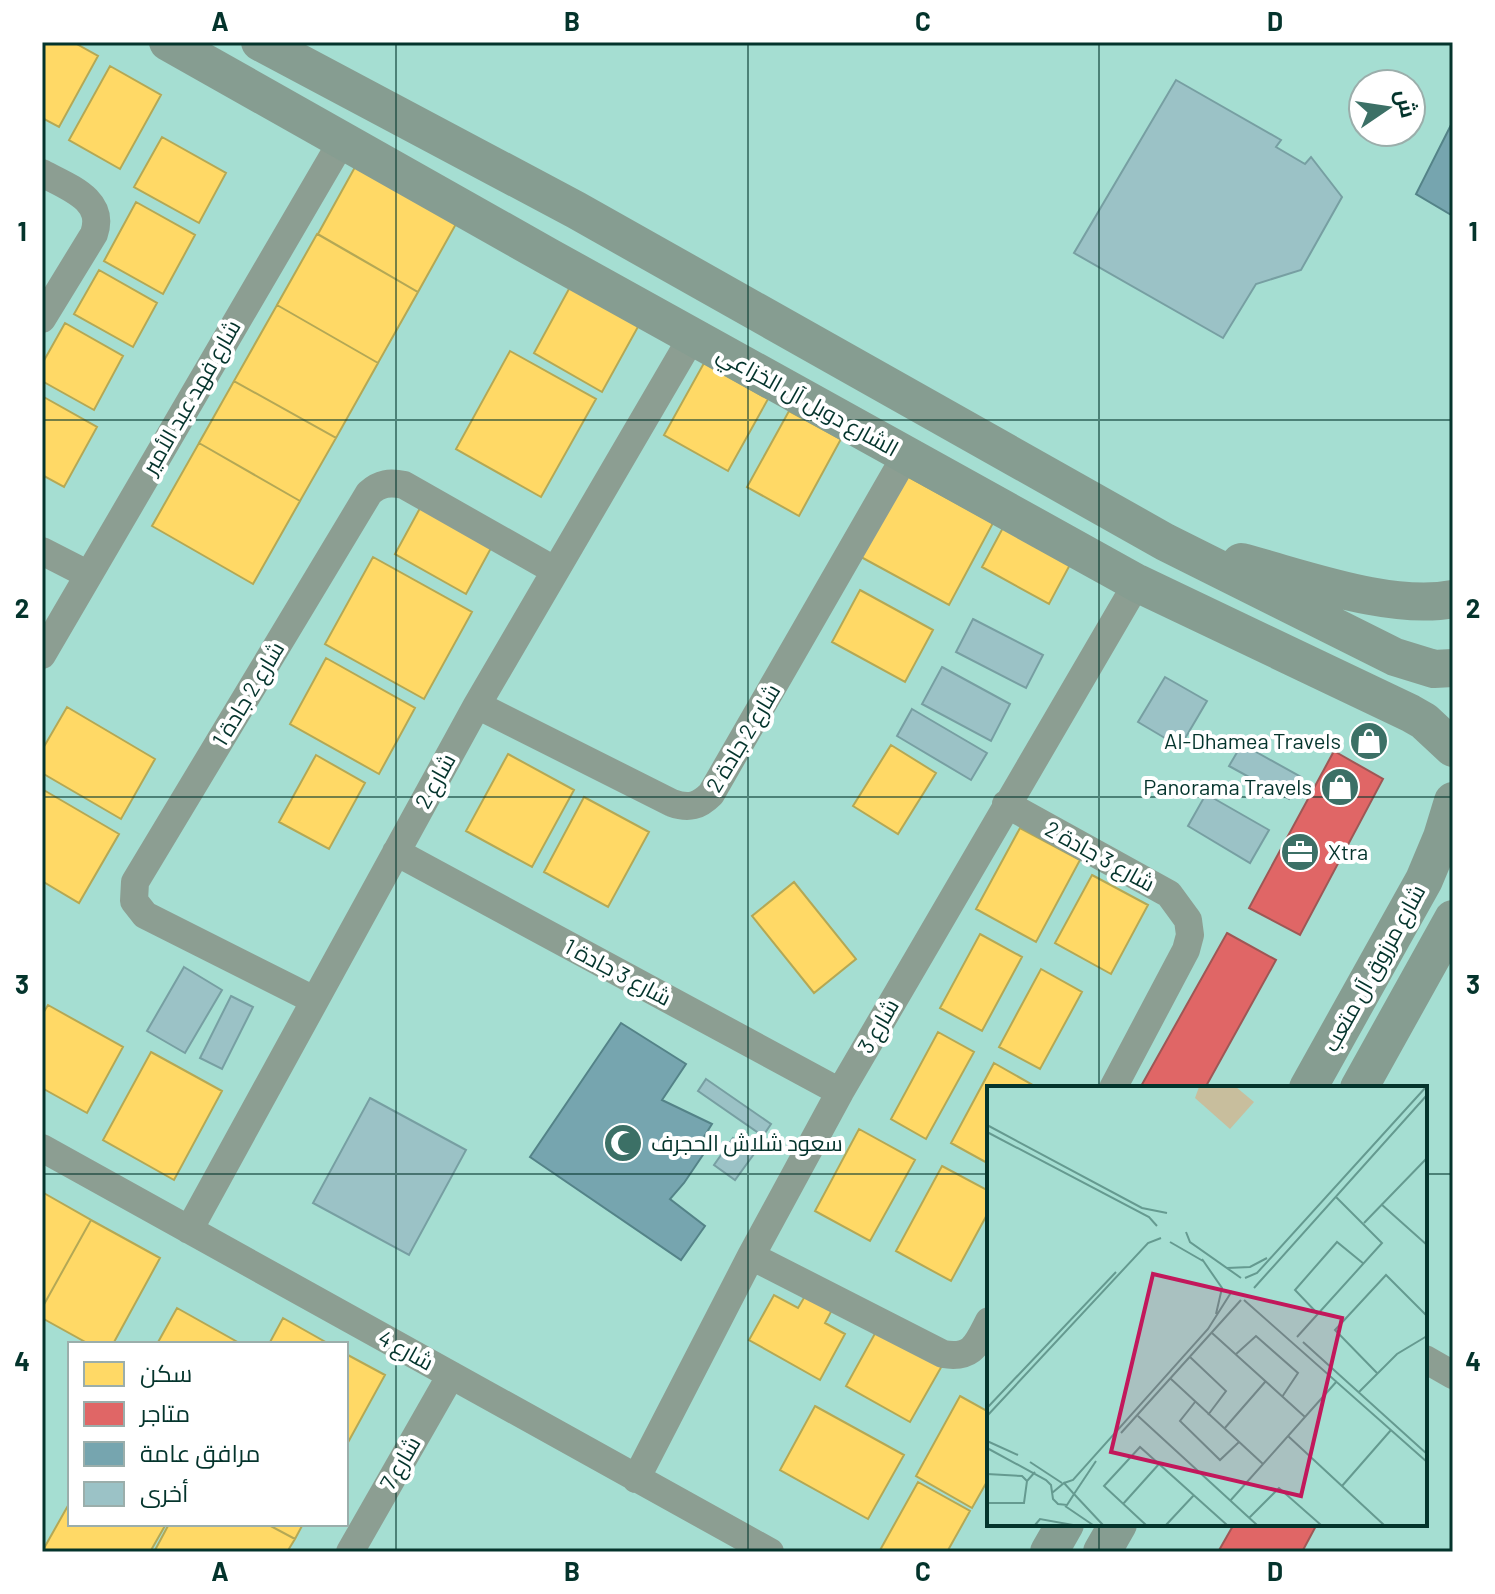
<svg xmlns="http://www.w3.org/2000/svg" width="1495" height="1594" font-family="Barlow,Cairo,sans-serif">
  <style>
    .homes { fill: #ffd966; stroke: #b4a855; stroke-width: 2 }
    .shops { fill: #e06666; stroke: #9e5755; stroke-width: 2 }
    .public { fill: #76a5af; stroke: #548388; stroke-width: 2 }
    .building { fill: #9bc2c6; stroke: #779fa2; stroke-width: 2 }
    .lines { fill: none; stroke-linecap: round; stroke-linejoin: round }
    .minor { stroke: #8c9e92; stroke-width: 28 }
    .secondary { stroke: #869d91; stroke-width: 38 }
    .grid { fill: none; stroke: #04342c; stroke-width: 2; stroke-opacity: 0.55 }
    .labels { text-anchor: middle; stroke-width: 8; stroke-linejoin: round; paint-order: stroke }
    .street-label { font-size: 22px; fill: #04342c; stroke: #fff }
    .poi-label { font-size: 22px; fill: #04342c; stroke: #fff; text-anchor: end }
    .inset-road { fill: none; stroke: #659a90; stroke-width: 2 }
    .view { fill: #c2185b; fill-opacity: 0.15; stroke: #c2185b; stroke-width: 4 }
    .inset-edge { fill: none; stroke: #04342c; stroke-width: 4 }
    .neatline { fill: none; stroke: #04342c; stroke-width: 3 }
    .grid-label { font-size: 26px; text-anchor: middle; font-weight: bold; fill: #04342c }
  </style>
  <rect width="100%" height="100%" fill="#a5ded2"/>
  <path class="homes" d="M42 42H73L98 56 59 127 42 118Z
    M110 66 161 95 120 169 69 140Z
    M162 137 226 173 199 223 134 187Z
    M360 158 461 215 418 292 318 234Z
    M136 202 195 235 163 294 104 261Z
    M317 234 418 292 378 363 277 305Z
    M99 270 157 303 133 347 74 314Z
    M570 287 639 325 602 392 534 353Z
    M277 305 378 363 336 438 234 381Z
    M65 323 123 356 94 410 42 381V364Z
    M510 351 596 399 541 497 456 449Z
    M704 363 768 399 728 471 664 435Z
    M234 381 336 438 300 501 199 443Z
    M42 396 97 427 64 487 42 475Z
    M789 411 841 439 799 516 747 487Z
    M199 443 300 501 253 584 152 526Z
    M905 475 993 523 949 605 861 557Z
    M425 499 496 539 466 594 395 554Z
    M1006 522 1073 559 1049 604 982 567Z
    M373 557 472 612 424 699 325 644Z
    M860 590 933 630 905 682 832 642Z
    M326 658 415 708 379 774 290 724Z
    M67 707 155 759 121 819 42 773V750Z
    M891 745 936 773 898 834 853 806Z
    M508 754 574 790 532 867 466 831Z
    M316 755 365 783 329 849 279 822Z
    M42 789 119 834 79 903 42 881Z
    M584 797 649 832 608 907 544 872Z
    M1020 828 1080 860 1036 942 976 909Z
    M1092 875 1148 905 1111 974 1055 943Z
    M794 882 856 959 814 993 752 916Z
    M980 934 1022 957 982 1031 940 1008Z
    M1041 969 1082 992 1040 1069 999 1047Z
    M48 1005 123 1047 87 1113 42 1088V1015Z
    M938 1032 974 1052 926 1139 891 1119Z
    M151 1052 222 1091 174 1180 103 1140Z
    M994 1063 1038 1088H989V1164L951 1143Z
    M859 1129 915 1160 870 1241 815 1211Z
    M942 1166 989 1191V1211L951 1281 896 1251Z
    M42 1192 91 1220 42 1308Z
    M91 1220 160 1258 113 1344H89L42 1318V1308Z
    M808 1291 834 1306 825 1323 845 1334 820 1380 749 1340 774 1295 798 1308Z
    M177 1308 241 1344H157Z
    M283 1318 329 1344H269Z
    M878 1328 943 1364 910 1422 846 1386Z
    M346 1354 385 1375 346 1446Z
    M960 1396 989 1412V1478L972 1508 916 1476Z
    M815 1406 904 1455 868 1519 780 1470Z
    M918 1482 970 1511 947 1552H879Z
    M70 1502V1524H166L150 1552H48L43 1550Z
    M169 1524H267L295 1539 287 1552H154Z
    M267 1524H303L295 1539Z"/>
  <path class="shops" d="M1334 751 1383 779 1300 935 1249 908Z
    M1227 933 1276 960 1205 1088H1140Z
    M1234 1524H1317L1302 1552H1218Z"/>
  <path class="public" d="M1453 121V216L1416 194Z
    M621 1023 686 1064 662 1100 712 1124 702 1140 709 1146 684 1183 670 1199 705 1226 681 1260 530 1157Z"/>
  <path class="building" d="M1176 80 1281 140 1276 147 1305 164 1311 157 1342 197 1301 270 1256 284 1223 338 1074 253Z
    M973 619 1043 655 1026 688 956 652Z
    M942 667 1010 704 991 741 922 704Z
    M1165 677 1207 701 1180 747 1138 722Z
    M912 709 987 753 971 780 897 736Z
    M1242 744 1301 777 1289 799 1229 766Z
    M1206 794 1269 830 1250 863 1188 826Z
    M184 967 222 990 185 1053 147 1031Z
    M231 996 253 1007 222 1069 200 1058Z
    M706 1079 771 1124 763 1136 698 1091Z
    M370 1098 466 1150 409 1255 313 1203Z
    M733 1138 754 1154 735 1180 714 1165Z"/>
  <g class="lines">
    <path class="minor" d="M42 173C67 187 106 199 94 234L42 319
      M42 551 87 574
      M42 655 342 141
      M477 705 672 803C689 809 699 806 711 794L906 455
      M1006 804 1169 894 1188 920 1190 935 1186 950 1113 1088
      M396 852 840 1092
      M314 1000 145 915 134 901 135 882 369 493C380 483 390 482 404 485L554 570
      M42 1148 770 1552
      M189 1230 477 705 692 337
      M751 1256 943 1354C973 1359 977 1344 989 1321
      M1425 1359 1453 1375
      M636 1479 751 1256 840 1092 1137 583
      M350 1552 451 1375"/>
    <path class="secondary" d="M168 42 549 257 1137 583 1410 713 1424 721 1453 748
      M260 42 576 210 1165 542 1395 657 1434 669 1453 668
      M1241 562C1303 578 1390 611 1453 599
      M1308 1088 1424 880 1442 837 1453 801
      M1359 1088 1453 919
      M1049 1552 1065 1524
      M1102 1552 1118 1524"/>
  </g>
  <path class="grid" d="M396 42V1552M748 42V1552M1099 42V1088M42 420H1453M42 797H1453M42 1174H989M1425 1174H1453M1099 1524V1552"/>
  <defs>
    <symbol id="shop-disc" viewBox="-11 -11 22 22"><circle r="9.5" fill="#3c7066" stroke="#fff"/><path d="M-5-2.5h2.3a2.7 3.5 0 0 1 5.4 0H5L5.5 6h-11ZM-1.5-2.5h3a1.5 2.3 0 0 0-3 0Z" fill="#fff"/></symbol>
    <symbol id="office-disc" viewBox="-11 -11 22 22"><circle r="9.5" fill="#3c7066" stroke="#fff"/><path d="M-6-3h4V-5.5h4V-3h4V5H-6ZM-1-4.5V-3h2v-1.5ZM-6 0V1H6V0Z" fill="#fff"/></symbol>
    <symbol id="mosque-disc" viewBox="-11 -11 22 22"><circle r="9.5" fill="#3c7066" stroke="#fff"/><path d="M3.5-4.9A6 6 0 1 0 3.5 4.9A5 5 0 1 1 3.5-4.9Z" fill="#fff"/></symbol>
  </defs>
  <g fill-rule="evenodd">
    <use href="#shop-disc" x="1347" y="719" width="44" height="44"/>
    <use href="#shop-disc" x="1318" y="765" width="44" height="44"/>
    <use href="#office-disc" x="1278" y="830" width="44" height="44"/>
    <use href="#mosque-disc" x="601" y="1121" width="44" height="44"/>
  </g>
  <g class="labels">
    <g class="street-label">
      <text transform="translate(191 397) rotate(-60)" y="8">شارع فهد عبد الأمير</text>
      <text transform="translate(808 401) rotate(29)" y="8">الشارع دوبل آل الخزاعي</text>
      <text transform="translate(248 694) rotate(-59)" y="8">شارع 2 جادة 1</text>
      <text transform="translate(743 738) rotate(-59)" y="8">شارع 2 جادة 2</text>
      <text transform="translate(435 781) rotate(-61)" y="8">شارع 2</text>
      <text transform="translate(1100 856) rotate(29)" y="8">شارع 3 جادة 2</text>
      <text transform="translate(1374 968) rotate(-61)" y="8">شارع مرزوق آل متعب</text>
      <text transform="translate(618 972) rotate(28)" y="8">شارع 3 جادة 1</text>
      <text transform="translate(878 1026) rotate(-60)" y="8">شارع 3</text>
      <text transform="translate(406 1350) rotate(29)" y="8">شارع 4</text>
      <text transform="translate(400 1463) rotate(-60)" y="8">شارع 7</text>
    </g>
    <g class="poi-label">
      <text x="1341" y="749">Al-Dhamea Travels</text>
      <text x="1312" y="795">Panorama Travels</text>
      <text x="1328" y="860" text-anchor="start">Xtra</text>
      <text x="651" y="1151" text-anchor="start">سعود شلاش الحجرف</text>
    </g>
  </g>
  <g transform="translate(987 1086)">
    <rect width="440" height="440" fill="#a5ded2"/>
    <path d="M212 1H249L267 16 243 43 208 12Z" fill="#c8be9d"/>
    <path class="inset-road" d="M0 39 155 122 180 127M0 46 162 131 170 140M394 118 440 159M377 137 440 72M199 146 203 156 254 192M183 156 216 175M215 173 235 202 229 228M240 182 263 181 280 172M258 192 270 187 439 1M267 202 440 9M257 214 440 376M331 228 308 204 350 156 377 178M225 247 318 331M310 251 395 157 349 111M316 256 440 368M248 269 269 250 311 287 295 311M203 271 239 305 221 329M390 287 348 244 399 189 440 230M184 293 276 378M371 307 410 268 440 250M208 316 193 335 233 374 252 356M0 322 129 186M0 330 161 157 174 152M151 330 270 439M237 343 278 296M134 347 254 214M301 350 397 439M0 355 31 369M0 362 59 394 64 399 66 413 71 418 80 419 87 408 77 397 65 407M43 376 75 397M0 388 35 390 40 395M77 397 86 394 221 243 245 205M355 400 404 344M87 408 109 375M87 408 116 439M243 415 350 295M0 417H37L40 395 48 386M136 418 172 378M78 420 106 439M262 432 292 402 334 439M48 439 53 433 86 439M159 439 117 400 153 361 240 439M179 439 207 409"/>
    <path class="view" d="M166 188 355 232 314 410 124 366Z"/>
    <rect width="440" height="440" class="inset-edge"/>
  </g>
  <rect width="1495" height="1594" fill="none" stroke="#ffffff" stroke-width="88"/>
  <rect x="68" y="1342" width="280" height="184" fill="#ffffff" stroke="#9baeab" stroke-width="2"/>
  <rect x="84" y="1362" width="40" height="24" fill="#ffd966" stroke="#9baeab" stroke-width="2"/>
  <text x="140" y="1382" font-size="24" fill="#04342c">سكن</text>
  <rect x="84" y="1402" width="40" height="24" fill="#e06666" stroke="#9baeab" stroke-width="2"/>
  <text x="140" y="1422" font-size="24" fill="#04342c">متاجر</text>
  <rect x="84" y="1442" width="40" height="24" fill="#76a5af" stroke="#9baeab" stroke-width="2"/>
  <text x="140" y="1462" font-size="24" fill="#04342c">مرافق عامة</text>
  <rect x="84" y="1482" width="40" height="24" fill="#9bc2c6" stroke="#9baeab" stroke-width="2"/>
  <text x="140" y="1502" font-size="24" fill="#04342c">أخرى</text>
  <g transform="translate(1387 108) rotate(77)"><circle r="38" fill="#ffffff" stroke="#9baeab" stroke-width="2"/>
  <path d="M0-6L14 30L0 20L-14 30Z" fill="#3c7066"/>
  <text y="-12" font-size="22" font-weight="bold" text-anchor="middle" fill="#04342c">ش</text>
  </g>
  <rect x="44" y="44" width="1407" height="1506" class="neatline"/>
  <g class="grid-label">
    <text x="220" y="31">A</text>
    <text x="572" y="31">B</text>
    <text x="923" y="31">C</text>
    <text x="1275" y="31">D</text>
    <text x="22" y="241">1</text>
    <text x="1473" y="241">1</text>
    <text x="22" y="618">2</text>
    <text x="1473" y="618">2</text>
    <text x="22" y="994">3</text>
    <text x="1473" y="994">3</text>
    <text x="22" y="1371">4</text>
    <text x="1473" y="1371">4</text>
    <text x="220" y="1581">A</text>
    <text x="572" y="1581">B</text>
    <text x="923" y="1581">C</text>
    <text x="1275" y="1581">D</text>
  </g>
</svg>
